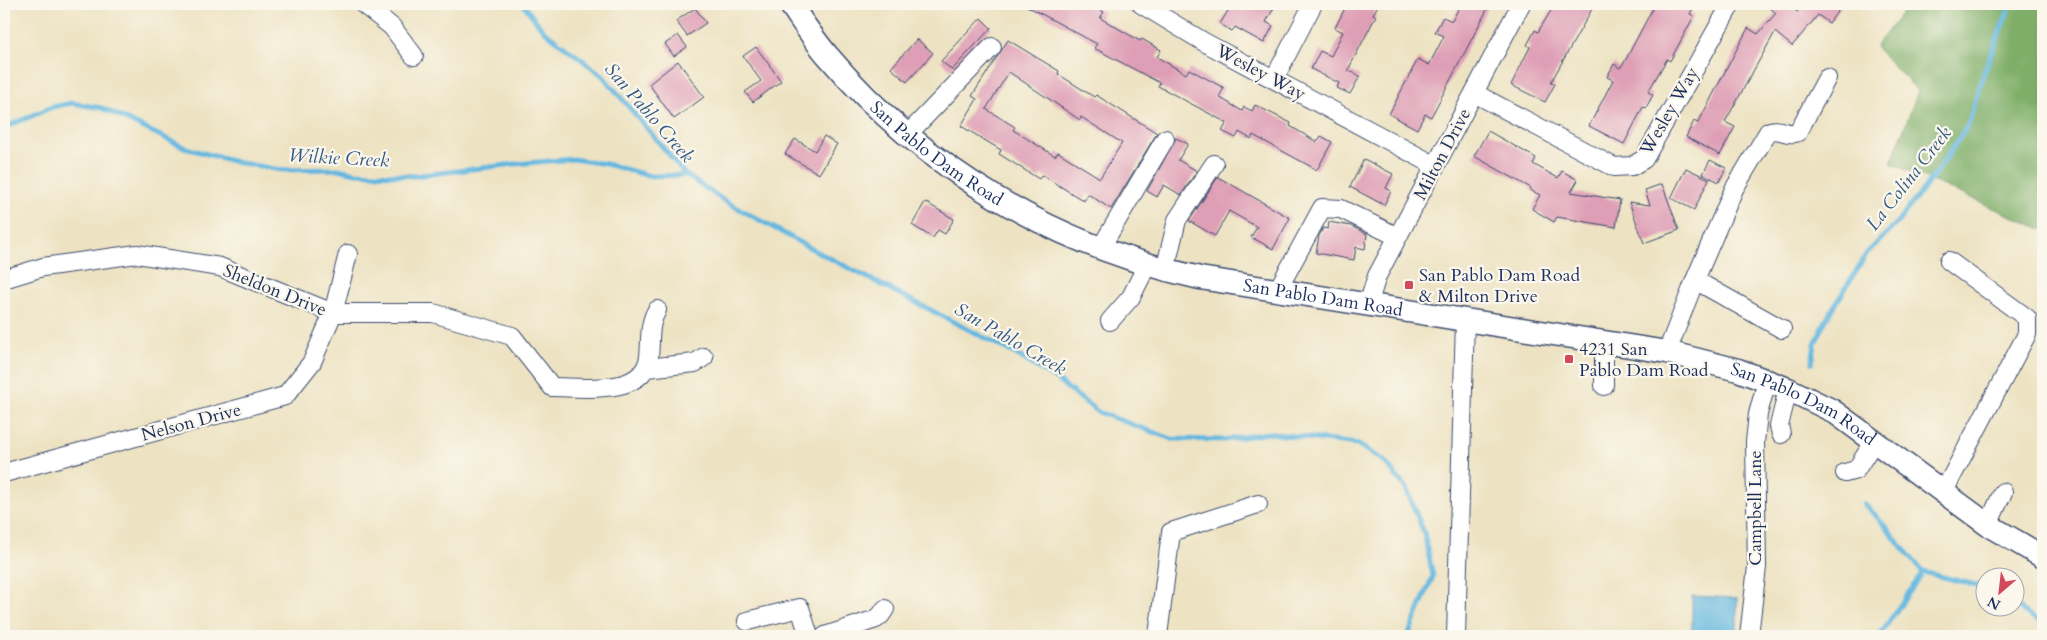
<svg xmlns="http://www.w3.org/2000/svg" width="2047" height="640" font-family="Cardo,serif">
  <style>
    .forest { fill: #7eae68; stroke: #4c6e63 }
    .water { fill: #64b7e0; stroke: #40739f }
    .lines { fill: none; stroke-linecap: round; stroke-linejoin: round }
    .stream { stroke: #64b7e0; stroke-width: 5 }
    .building { fill: #de9eb5; fill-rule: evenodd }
    .minor-casing { stroke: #3a4a6d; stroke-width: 20 }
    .major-casing { stroke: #3a4a6d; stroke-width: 25 }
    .minor { stroke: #fff; stroke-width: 18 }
    .major { stroke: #fff; stroke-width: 22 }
    .poi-dot { fill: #d1495b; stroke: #fbf7ec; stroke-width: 2 }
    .labels { text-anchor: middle; stroke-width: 4.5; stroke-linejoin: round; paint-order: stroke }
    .street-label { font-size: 18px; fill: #1b2f5e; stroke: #fbf7ec }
    .poi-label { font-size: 18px; fill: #1b2f5e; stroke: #fbf7ec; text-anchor: start }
    .water-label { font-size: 19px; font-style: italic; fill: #315885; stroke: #fbf7ec }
  </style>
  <rect width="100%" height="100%" fill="#fbf7ec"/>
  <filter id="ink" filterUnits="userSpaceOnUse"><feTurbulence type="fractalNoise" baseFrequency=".02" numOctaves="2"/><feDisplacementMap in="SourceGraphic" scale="10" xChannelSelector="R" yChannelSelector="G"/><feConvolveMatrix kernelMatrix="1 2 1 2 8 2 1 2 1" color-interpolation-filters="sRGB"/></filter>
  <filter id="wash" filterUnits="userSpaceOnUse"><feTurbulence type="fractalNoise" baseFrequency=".0096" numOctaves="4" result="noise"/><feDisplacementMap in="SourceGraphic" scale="20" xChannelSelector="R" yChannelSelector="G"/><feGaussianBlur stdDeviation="1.12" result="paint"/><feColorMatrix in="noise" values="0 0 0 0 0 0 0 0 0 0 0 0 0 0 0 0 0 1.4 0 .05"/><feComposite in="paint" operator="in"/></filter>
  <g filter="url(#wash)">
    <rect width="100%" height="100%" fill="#ede3c3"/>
    <path class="forest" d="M1909 4H2043V230L1891 163 1918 91 1875 47Z"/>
    <path class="water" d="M1692 596 1737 598V636H1692Z"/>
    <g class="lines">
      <path class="stream" d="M523 4 543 30 602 75 686 175 723 200 814 250 1014 353 1057 380 1098 412 1172 439 1224 440 1268 433 1357 444 1384 461 1406 488 1424 533 1433 576 1408 636
        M4 128 52 107 72 103 102 108 186 148 236 162 281 170 338 169 356 173 414 176 515 164 573 159 606 164 650 176 686 175
        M1812 363 1815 344 1826 320 1867 253 1897 223 1938 170 1968 125 1985 69 2011 4
        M1864 504 1880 520 1923 572
        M2014 605 2043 624
        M1879 636 1923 572 1984 587"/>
    </g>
    <g id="blocks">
      <path class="building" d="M1023 4H1089L1104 12 1100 18 1140 41 1142 39 1161 50 1157 57 1186 74 1189 69 1224 88 1219 97 1242 111 1244 107 1252 111 1255 105 1291 123 1290 126 1317 142 1321 136 1332 142 1317 170 1253 135 1251 139 1239 132 1236 138 1222 131 1227 123 1158 86 1160 83 1094 48 1097 44Z
        M1232 4H1276L1266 22 1273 26 1264 43 1235 27 1232 31 1220 24Z
        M1347 4H1379L1373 14 1376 16 1348 70 1360 76 1350 94 1337 88 1339 83 1311 69 1320 51 1331 56 1343 32 1335 28Z
        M1461 4H1490L1431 117 1425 114 1417 129 1389 114 1418 59 1429 65 1444 36 1435 32 1443 17 1452 21Z
        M1555 4H1582L1592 9 1551 82 1555 84 1545 102 1511 85 1530 47 1527 45 1535 30 1538 32Z
        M1655 4H1695L1690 14 1694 16 1670 61 1667 59 1648 92 1653 95 1646 108 1643 107 1624 144 1589 126 1613 80 1607 77 1614 64 1620 68 1625 61Z
        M1765 4H1787L1797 12 1802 4H1843L1829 23 1818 15 1792 46 1775 32 1725 122 1735 127 1720 155 1686 137 1694 121 1698 123 1748 28 1758 34 1776 13Z
        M695 8 706 23 687 36 676 21Z
        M981 18 991 28 952 70 941 61Z
        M678 35 687 47 674 56 665 44Z
        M917 39 933 53 907 82 891 68Z
        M1008 40 1059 71 1058 74 1094 97 1096 95 1157 133 1111 209 1088 194 1084 201 1042 175 1039 179 999 154 1001 150 961 126 977 99 972 96ZM1009 72 1080 120 1081 117 1122 143 1100 178 1058 152 1055 156 1013 130 1015 127 986 109Z
        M756 47 781 81 753 102 745 92 761 81 743 56Z
        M678 61 704 97 674 119 649 84Z
        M1488 131 1536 158 1533 164 1558 178 1562 171 1578 180 1571 192 1620 200 1616 227 1557 217 1554 222 1532 209 1540 195 1530 190 1531 188 1474 156Z
        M824 136 837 144 819 174 785 154 795 139 815 151Z
        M1176 138 1188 144 1178 160 1197 171 1181 195 1164 185 1157 197 1147 191Z
        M1364 159 1393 174 1386 188 1391 191 1384 205 1350 187Z
        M1710 160 1726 168 1719 182 1703 174Z
        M1686 168 1709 179 1694 210 1671 198Z
        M1218 177 1290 218 1273 249 1251 237 1257 227 1229 211 1215 236 1189 221Z
        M1662 184 1679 230 1644 243 1629 202 1650 205 1645 190Z
        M925 202 954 219 945 234 938 230 933 238 912 225Z
        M1329 222 1351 226 1367 234 1365 249 1356 247 1354 260 1316 253 1319 236 1323 228 1328 229Z"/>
    </g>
  </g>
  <g filter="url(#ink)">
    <use href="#blocks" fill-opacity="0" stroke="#3a4a6d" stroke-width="1"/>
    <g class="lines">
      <defs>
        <path id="minor" d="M363 4 392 27 414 56
          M1141 4 1204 42 1436 166
          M1274 79 1313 4
          M1474 93 1614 167 1632 166 1644 159 1731 4
          M908 134 992 47
          M1100 249 1165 139
          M1165 270 1177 220 1214 164
          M4 279 43 267 137 254 220 267 333 313H433L512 336 552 387C581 387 645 397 649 356 651 340 648 325 657 310
          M1695 280 1734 189 1768 132C1778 126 1788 137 1798 132L1827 78
          M1277 291 1322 208 1341 209 1398 237
          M1368 305 1377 276 1521 4
          M1110 321 1131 297 1147 265
          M1667 352 1695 280 1782 329
          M646 368 695 363 704 357
          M1604 386V342
          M1781 434 1779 426 1788 389
          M4 473 285 396 312 362 333 313 348 254
          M1845 473 1856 470 1875 440
          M1943 493 2027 334V318L1949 261
          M1988 525 2003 492
          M747 621 800 608 809 636
          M825 636 876 619 881 615 885 609
          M1158 636 1171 532 1258 504
          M1456 636 1465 320
          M1749 636 1757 567 1755 442 1758 414 1767 381"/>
        <g id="major">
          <path id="s1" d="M790 4C802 21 814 40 828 56 924 169 1055 246 1200 278L1667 352 1738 370 1788 389 1833 411 1988 525 2043 557"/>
        </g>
      </defs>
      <use href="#minor" class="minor-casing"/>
      <use href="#major" class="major-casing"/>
      <use href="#minor" class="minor"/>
      <use href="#major" class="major"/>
    </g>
  </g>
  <g class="poi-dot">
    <rect x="1404" y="280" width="10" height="10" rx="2.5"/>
    <rect x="1564" y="354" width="10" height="10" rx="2.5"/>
  </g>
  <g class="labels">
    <g class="street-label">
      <text transform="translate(1261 72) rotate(28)" y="6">Wesley Way</text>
      <text transform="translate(1669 111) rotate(-60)" y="6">Wesley Way</text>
      <text dy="6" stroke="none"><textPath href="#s1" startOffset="211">San Pablo Dam Road</textPath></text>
      <text transform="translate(1442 154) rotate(-62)" y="6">Milton Drive</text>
      <text transform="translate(275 290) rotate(22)" y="6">Sheldon Drive</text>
      <text dy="6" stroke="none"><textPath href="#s1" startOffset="630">San Pablo Dam Road</textPath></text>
      <text dy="6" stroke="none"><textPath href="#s1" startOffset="1125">San Pablo Dam Road</textPath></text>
      <text transform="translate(191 422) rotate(-15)" y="6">Nelson Drive</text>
      <text transform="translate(1755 508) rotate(-90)" y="6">Campbell Lane</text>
    </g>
    <g class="poi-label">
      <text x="1419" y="281">San Pablo Dam Road<tspan x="1419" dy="21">&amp; Milton Drive</tspan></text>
      <text x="1579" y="355">4231 San<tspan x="1579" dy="21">Pablo Dam Road</tspan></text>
    </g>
    <g class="water-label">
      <text transform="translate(650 112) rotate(49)" y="7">San Pablo Creek</text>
      <text transform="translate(339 157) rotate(3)" y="7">Wilkie Creek</text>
      <text transform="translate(1908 178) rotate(-52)" y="7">La Colina Creek</text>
      <text transform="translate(1011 338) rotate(30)" y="7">San Pablo Creek</text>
    </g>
  </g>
  <rect width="2047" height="640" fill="none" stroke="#fbf7ec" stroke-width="20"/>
  <g transform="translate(2000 592) rotate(208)"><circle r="24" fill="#fbf7ec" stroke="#a1a7b3"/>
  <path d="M0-4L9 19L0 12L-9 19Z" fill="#d1495b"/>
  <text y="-8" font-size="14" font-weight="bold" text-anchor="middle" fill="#1b2f5e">N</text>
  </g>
</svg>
